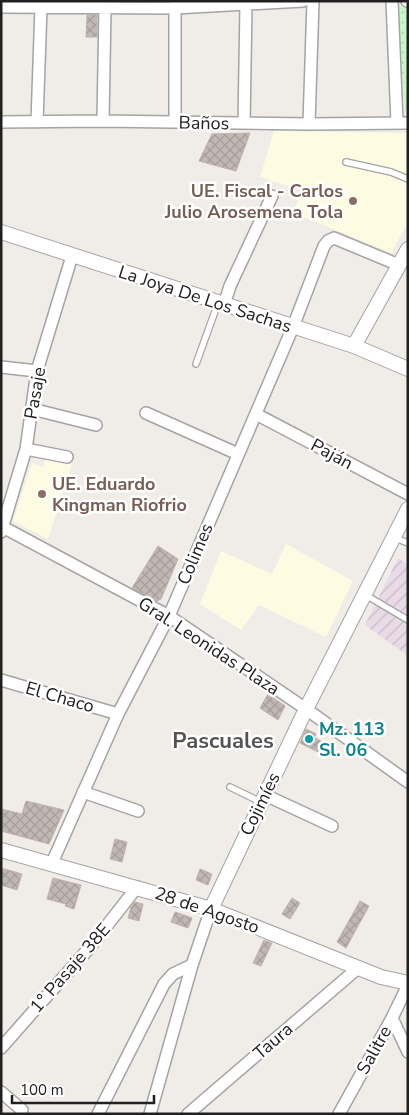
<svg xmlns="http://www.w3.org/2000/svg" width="409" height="1115" font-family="'Nunito Sans',sans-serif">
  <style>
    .industrial { fill: url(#industrial-furrows) }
    .education { fill: #fefbe3 }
    .park { fill: url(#park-dots) }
    .building { fill: url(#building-cross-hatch); stroke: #c1b2aa }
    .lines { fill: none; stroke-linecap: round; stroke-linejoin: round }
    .service-casing { stroke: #a4a4a4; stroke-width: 8 }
    .minor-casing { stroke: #a4a4a4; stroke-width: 14 }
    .tertiary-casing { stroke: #a4a4a4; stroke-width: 16 }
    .service { stroke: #fff; stroke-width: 5.5 }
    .minor { stroke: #fff; stroke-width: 11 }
    .tertiary { stroke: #fff; stroke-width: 14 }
    .education-dot { fill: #8d6e63; stroke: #fff; stroke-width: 2 }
    .culture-dot { fill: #0f9aa8; stroke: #fff; stroke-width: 2 }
    .labels { text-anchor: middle; stroke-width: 5; stroke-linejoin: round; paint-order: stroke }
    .street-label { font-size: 18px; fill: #202020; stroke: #fff }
    .education-label { font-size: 18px; font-weight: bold; fill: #785e54; stroke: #fff; text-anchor: end }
    .culture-label { font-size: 18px; font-weight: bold; fill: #0d838f; stroke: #fff; text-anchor: start }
    .district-label { font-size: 22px; font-weight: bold; fill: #535353; stroke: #fff }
  </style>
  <defs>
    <pattern id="industrial-furrows" width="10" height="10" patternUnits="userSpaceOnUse" patternTransform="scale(1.25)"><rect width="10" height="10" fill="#e9dae7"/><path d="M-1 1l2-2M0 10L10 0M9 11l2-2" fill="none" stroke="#c8bbc6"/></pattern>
    <pattern id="park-dots" width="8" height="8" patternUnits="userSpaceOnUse" patternTransform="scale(1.25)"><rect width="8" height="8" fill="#c8f7c7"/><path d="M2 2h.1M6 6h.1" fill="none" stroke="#acd3ab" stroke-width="1.8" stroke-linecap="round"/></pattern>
    <pattern id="building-cross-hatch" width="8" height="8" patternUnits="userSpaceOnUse" patternTransform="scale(1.25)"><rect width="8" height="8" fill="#c1b8b4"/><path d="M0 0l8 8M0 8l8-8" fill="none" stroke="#a69e9a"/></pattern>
  </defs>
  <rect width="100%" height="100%" fill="#f0ece7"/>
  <path class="industrial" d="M398 558 408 565V656L365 625Z"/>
  <path class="education" d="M274 131 408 133V222L391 253 294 213 301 190 260 177Z
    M46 458 72 465 48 539 13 521 32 463 43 467Z
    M286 544 353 581 326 637 259 605 241 630 200 604 221 551 272 574Z"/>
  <path class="park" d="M397 6 408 8V111H405Z"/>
  <path class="building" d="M87 15H97V37H86Z
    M250 133 236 171 199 161 212 134Z
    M158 546 178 559 161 599 157 601 132 588Z
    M268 694 285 706 278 720 260 708Z
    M306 729 316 734 314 737 322 742 318 752 300 743Z
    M26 801 64 810 49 844 1 831V809L22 814Z
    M115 839 127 842 122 862 110 859Z
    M1 868 22 874 17 890 1 885Z
    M200 869 212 874 208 885 196 880Z
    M53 878 81 885 74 909 65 906 66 904 47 899Z
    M292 898 300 903 290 919 282 914Z
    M360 901 369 906 346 948 337 942Z
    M135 902 143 904 139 921 128 918 131 907Z
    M175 912 192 918 188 928 171 922Z
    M264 940 272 943 261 966 253 963Z"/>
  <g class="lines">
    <defs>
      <path id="service" d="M346 162 391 172 408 179
        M196 364 218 303
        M393 537 408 543
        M364 594 408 620
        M230 787 261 802"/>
      <path id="minor" d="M392 1 397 122
        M407 1H408
        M1 7 175 8 303 1
        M103 121 105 8
        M1 122 103 121 309 124 408 123
        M37 122 41 7
        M175 122V1
        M244 123 246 5
        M309 124 313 1
        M224 305 230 286 272 196
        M1 367 37 371
        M32 409 96 425
        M146 413 238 454
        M256 414 408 494
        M26 449 67 457
        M1 526 169 616 306 709 408 782
        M1 532 26 449 37 371 72 256
        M1 680 118 714
        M83 792 138 811
        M265 795 332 826
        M52 863 118 714 169 616 293 327 324 246 328 241 334 238 399 265
        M392 1018 408 1052
        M1 1048 91 946 137 887
        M1 1092 22 1110
        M98 1114 164 984 173 974 192 965
        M150 1114 192 965 211 909
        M188 1114 358 968
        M339 1114 392 1018 408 985"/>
      <path id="tertiary" d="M1 232 354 346 408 369
        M354 346 408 249
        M1 850 211 909 381 977 408 983
        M211 909 306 709 408 509"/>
    </defs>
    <use href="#service" class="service-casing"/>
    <use href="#minor" class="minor-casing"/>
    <use href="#tertiary" class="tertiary-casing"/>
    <use href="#service" class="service"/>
    <use href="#minor" class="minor"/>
    <use href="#tertiary" class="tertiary"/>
  </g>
  <g class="education-dot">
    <circle cx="353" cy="201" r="5"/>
    <circle cx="42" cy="494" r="5"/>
  </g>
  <circle class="culture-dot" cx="309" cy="739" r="5"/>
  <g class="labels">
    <g class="street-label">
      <text transform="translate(204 123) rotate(1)" y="6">Baños</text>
      <text transform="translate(205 299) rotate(18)" y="6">La Joya De Los Sachas</text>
      <text transform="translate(35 393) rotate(-80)" y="6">Pasaje</text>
      <text transform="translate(332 454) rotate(28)" y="6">Paján</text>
      <text transform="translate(195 554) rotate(-67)" y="6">Colimes</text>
      <text transform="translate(209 646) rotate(33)" y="6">Gral. Leonidas Plaza</text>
      <text transform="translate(60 697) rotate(16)" y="6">El Chaco</text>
      <text transform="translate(260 804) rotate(-64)" y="6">Cojimíes</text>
      <text transform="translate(207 910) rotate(19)" y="6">28 de Agosto</text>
      <text transform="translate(70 968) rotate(-49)" y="6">1° Pasaje 38E</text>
      <text transform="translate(273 1041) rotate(-41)" y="6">Taura</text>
      <text transform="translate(374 1050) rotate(-61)" y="6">Salitre</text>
    </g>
    <g class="education-label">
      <text x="343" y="197">UE. Fiscal - Carlos<tspan x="343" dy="21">Julio Arosemena Tola</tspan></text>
      <text x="52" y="490" text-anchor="start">UE. Eduardo<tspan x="52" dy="21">Kingman Riofrio</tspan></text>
    </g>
    <g class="culture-label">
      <text x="319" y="735">Mz. 113<tspan x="319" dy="21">Sl. 06</tspan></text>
    </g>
    <g class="district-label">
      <text x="223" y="748">Pascuales</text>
    </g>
  </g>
  <rect width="409" height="1115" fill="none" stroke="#202020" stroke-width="5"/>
  <path d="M12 1095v8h142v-8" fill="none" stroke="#202020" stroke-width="2.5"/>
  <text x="20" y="1095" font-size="15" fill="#202020" stroke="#ffffff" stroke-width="4" paint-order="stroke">100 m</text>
</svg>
